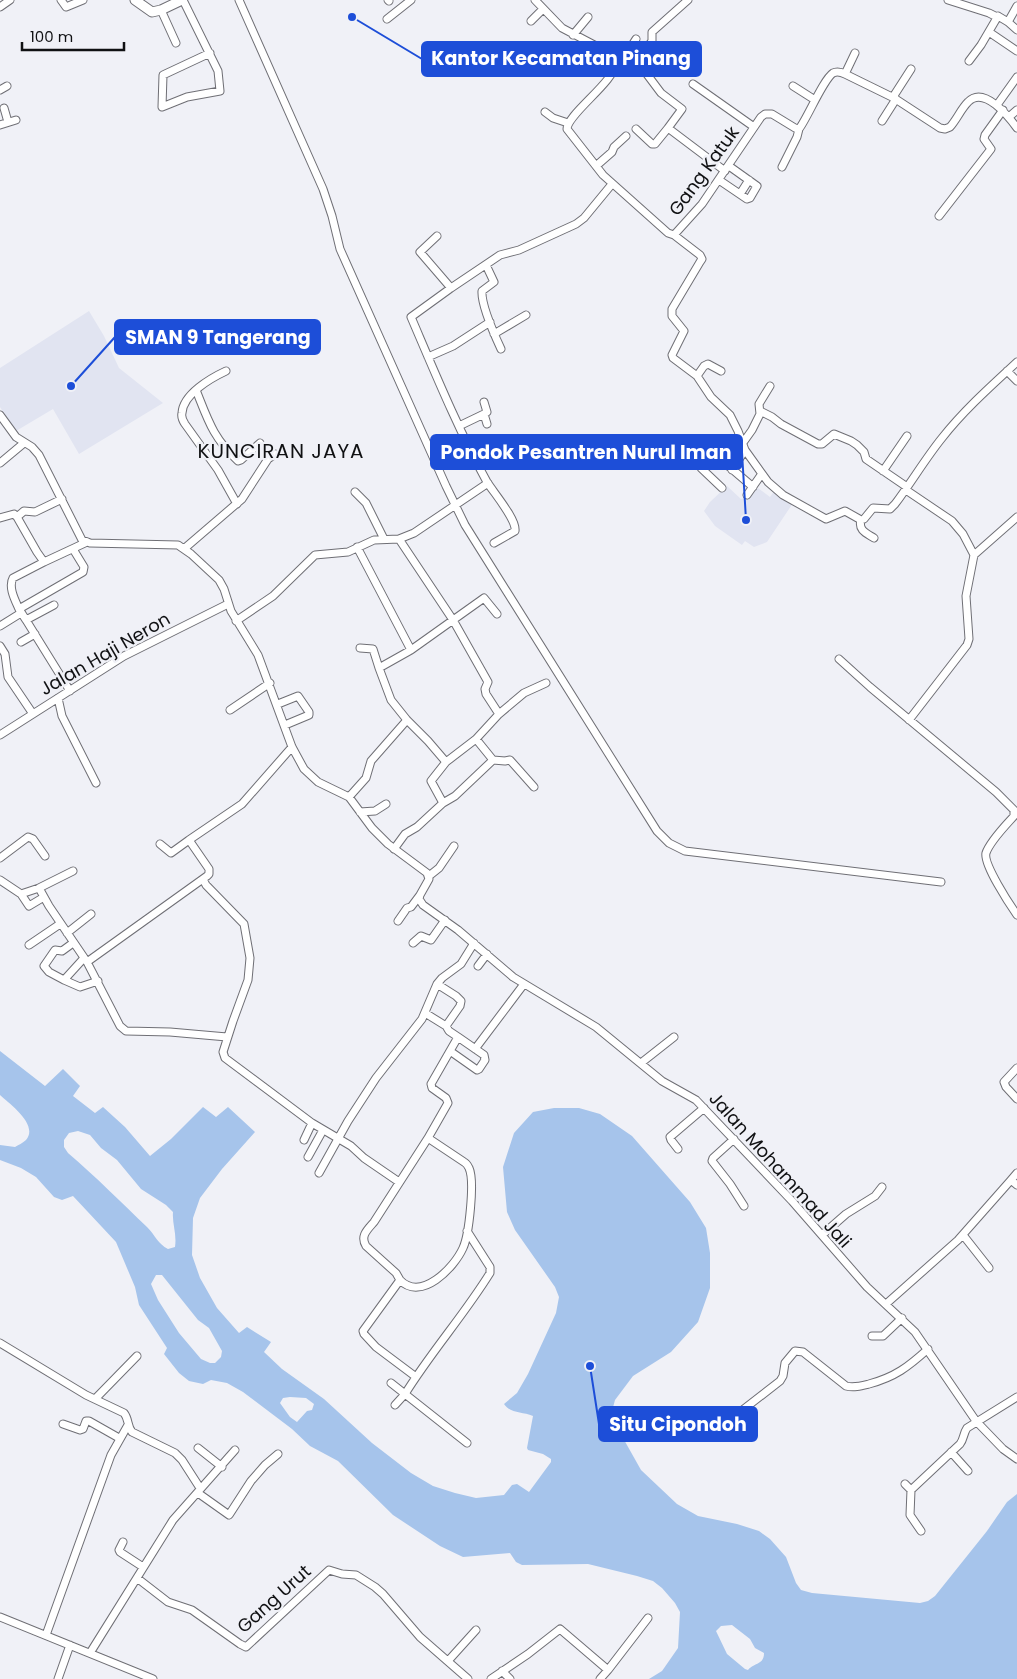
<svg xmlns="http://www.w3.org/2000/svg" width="1017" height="1679" font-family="Poppins,sans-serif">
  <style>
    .built { fill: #e1e4f1 }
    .water { fill: #a6c4eb; fill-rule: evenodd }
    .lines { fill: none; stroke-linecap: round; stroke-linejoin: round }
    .street-casing { stroke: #6f6f75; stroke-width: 9 }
    .secondary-casing { stroke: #6f6f75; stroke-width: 11 }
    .street { stroke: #fff; stroke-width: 7 }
    .secondary { stroke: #fff; stroke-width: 9 }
    .labels { text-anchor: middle; stroke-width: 4.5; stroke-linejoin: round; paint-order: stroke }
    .street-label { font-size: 18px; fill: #101113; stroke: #f0f1f7 }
    .quarter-label { font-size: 20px; letter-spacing: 1px; fill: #101113; stroke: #f0f1f7 }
    .leader { fill: none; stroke: #1d4ed8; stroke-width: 2 }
    .callout-dot { fill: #1d4ed8; stroke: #f0f1f7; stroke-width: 2 }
    .callout { fill: #1d4ed8; stroke: #1d4ed8; stroke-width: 2 }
    .callout-label { font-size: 19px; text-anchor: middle; font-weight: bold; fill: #fff }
  </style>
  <rect width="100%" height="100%" fill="#f0f1f7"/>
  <path class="built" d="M89 311 104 336 119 368 163 403 79 454 53 409 16 431 0 407V368Z
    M727 486 741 499 750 497 758 488 770 497 775 490 793 503 767 542 754 547 745 541 742 545 715 526 704 511 710 502Z"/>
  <path class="water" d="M0 1051 45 1086 63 1069 80 1086 73 1096 95 1113 103 1107 125 1127 150 1156 171 1139 203 1107 216 1117 228 1107 255 1132 222 1169 200 1198 193 1218 192 1255 200 1278 217 1308 239 1333 247 1327 271 1342 264 1352 282 1369 324 1399 372 1443 411 1473 433 1486 455 1493 476 1498 504 1495 512 1485 517 1484 529 1492 551 1462V1459L543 1454 528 1450 527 1448 533 1416C522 1411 511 1414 504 1404L517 1393 528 1374 556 1313 559 1297 555 1287 515 1230 507 1212 503 1167 514 1133 533 1112 554 1108H579L600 1114 632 1136 690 1202 706 1228 710 1253V1288L698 1322 671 1352 633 1376 615 1400 612 1411 614 1422 641 1470 677 1504 698 1516 737 1524 759 1531 770 1539 786 1557 796 1583 801 1590 812 1593 920 1603 928 1601 935 1596 987 1531 1007 1502 1017 1494V1679H649L662 1671 678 1648 680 1612 675 1603 662 1588 653 1581 637 1576 588 1564 522 1565 516 1562 510 1553 463 1557 440 1546 393 1515 338 1461 310 1446 292 1429 243 1392 227 1383 211 1380 203 1384 189 1381 179 1373 164 1354 167 1348 139 1305 135 1287 116 1242 73 1196 62 1200 54 1197 36 1177 21 1168 0 1160V1145L15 1147C18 1145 23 1143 26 1140 39 1125 10 1104 0 1095ZM78 1131 90 1135 101 1148 117 1160 141 1189 166 1205 173 1212C172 1224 177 1234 175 1247L168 1249C158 1244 155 1235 147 1227 121 1202 96 1177 68 1153L64 1147V1140L69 1133ZM156 1275H162L198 1320 209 1328 222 1351 221 1357 215 1363H210L201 1359 179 1333 158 1300 151 1284ZM290 1397 306 1398 314 1404 312 1410 307 1411 297 1422 290 1417 280 1403 283 1398ZM732 1625 750 1639 755 1648 764 1653C764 1665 755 1662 748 1670L745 1669 727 1654 716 1631 721 1626Z"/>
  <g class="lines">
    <defs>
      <path id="street" d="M61 0 66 7 83 0
        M183 0 218 71 220 91 187 97 162 107 163 75 210 53
        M239 0 323 189 332 216 340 249 446 486 465 525 657 831 669 843 685 851 941 882
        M388 0 389 1
        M535 0 562 28 602 49 616 62C616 81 567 114 567 129L603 175 668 233 674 235 700 255 702 259 700 262 672 309V316L684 331 672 355 673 358 697 376 711 397 730 415 738 431 745 450 768 482 783 495 826 519 845 511 861 520 864 519 873 508 890 509 895 504C911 483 925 459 942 438 964 410 991 386 1017 362
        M948 0 989 13 997 17
        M0 7 10 0
        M161 10 176 43
        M387 19 411 0
        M531 21 543 9
        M1008 22 1017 6
        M989 32 1017 51
        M573 35 588 17
        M624 58 636 39
        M969 61 981 45 998 16 1008 22 1017 30
        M616 62 624 58 640 65 661 93 682 109 668 128 725 171
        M636 63 652 41V32L688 0
        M645 70 650 66 657 65
        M845 74 855 53
        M693 84 754 127
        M793 86 815 100
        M0 90 7 86
        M893 97 911 69
        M997 105 1017 77
        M4 108 8 122
        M545 112 553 118 568 123
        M1009 117 1017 110
        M882 121 896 99
        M0 125 16 120
        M636 129 652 144H655L668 128
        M596 166 612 152 614 147 626 136
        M782 167 797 137 799 129
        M719 180 747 199 750 198 757 186 729 166
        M740 194 749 180
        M939 216 991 149 984 139 985 135 1003 110
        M674 235 702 204 761 117 765 114H772L795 128 799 129C808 117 823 80 833 73 837 71 841 72 845 74L894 98 940 128 945 129 950 127C957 119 961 109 968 102 984 85 1009 117 1017 128
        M437 236 420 252 451 288
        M486 265 494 282 482 291C481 305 495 336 501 349
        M494 334 526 315
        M428 357 453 346 490 322
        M226 371C211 378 183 394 182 413 181 417 183 421 185 424L218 470 237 504
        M1007 371 1017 381
        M697 376 704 366 708 364 721 371
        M196 390C208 420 213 438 238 461L241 460 260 443
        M760 411 772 417 781 424 818 444H822L834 434 851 441 857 445 864 452 866 459 907 487
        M484 414 487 412 484 402
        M0 415 16 437 32 447 39 455 82 540 90 543 178 545 191 554 219 580 224 589 231 611 258 655 292 747 304 769 318 782 349 797 372 828 388 844 427 873 429 879 420 895 419 899 423 905 458 930 513 977 596 1027 662 1081 696 1100 792 1201 867 1287 915 1332 976 1421 1003 1449 1017 1459
        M459 426 484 414 487 424
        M742 444 752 430 760 414 759 404 770 386
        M0 463 24 443
        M732 470 745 450
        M883 471 907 436
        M722 488 701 468C700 462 706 454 712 452L753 487
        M906 490 952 521 963 534 974 555 966 596 969 639 967 645 909 720
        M355 492 366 503 384 539
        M747 495 761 475
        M17 517 37 552 44 562
        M0 518 14 514 17 517 24 511 35 512 62 499
        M861 520C858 530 866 533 874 538
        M399 539 453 620 488 682 485 689 486 694 499 714
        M494 543 515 531C517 520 494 493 487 482 458 429 435 373 411 317L451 288 500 255 519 250 576 224 584 218 612 184
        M357 547 411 650 379 668 391 700 407 720 428 741 446 762 431 781 443 803
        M185 548 242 499 268 459 275 454
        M974 555 1017 517
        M54 605 26 620 19 609 83 572 84 567 73 549
        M19 609C15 600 8 587 13 578L44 562 87 542
        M26 620 70 691
        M236 621 273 596 315 555 348 552 374 540 399 539 414 533 488 483
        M0 626 21 613
        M21 642 35 634
        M0 646 5 654 8 677 33 714
        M360 648 373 649 379 668
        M411 650 484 598 497 614
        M839 659 870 687 996 792 1014 810V816C1006 825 990 841 986 853 983 864 1010 905 1017 915
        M58 698 62 716 96 783
        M278 704 298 696 309 712V715L285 725
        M230 710 270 683
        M0 735 124 656 228 604
        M476 739 499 714 524 693 546 683
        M446 762 476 739 493 760
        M349 797 366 778 371 761 407 720
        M360 812 375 811 386 804
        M160 844 171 853 189 840
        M394 849 405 834 417 827 443 803 455 796 493 760 505 761 510 760 534 787
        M0 858 28 837 33 839 45 856
        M429 876 439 868 454 846
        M203 879 206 885 244 924 250 958 248 980 233 1021 223 1052 225 1058 312 1123 351 1146 364 1158 399 1182
        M0 880 21 894 39 888 49 906 87 962 120 1026 126 1031 170 1032 227 1037
        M39 888 73 871
        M21 894 29 906 44 897
        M398 921 407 908 411 907 420 895
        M67 933 91 914
        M73 943 62 951 55 950 44 966 49 972 64 980 84 958
        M413 943 421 936 431 940 445 920
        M29 945 60 924
        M87 962 207 876 209 874V869L189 840 242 804 292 747
        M478 966 487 954
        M64 980 80 987 98 981
        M425 1013 446 1026
        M475 1049 524 984
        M450 1051 477 1070 479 1069 485 1060 484 1055 458 1037
        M641 1063 674 1037
        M1017 1068 1004 1082 1006 1087 1017 1099
        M734 1139 713 1158 712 1161 730 1184 744 1206
        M304 1140 312 1123
        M678 1149 671 1140 670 1137 704 1108
        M308 1157 323 1130
        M319 1173 348 1121 376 1078 422 1019 437 984 442 978 461 964 474 943
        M1017 1173 1011 1180 1017 1185
        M822 1235 846 1214 875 1196 882 1187
        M963 1235 989 1268
        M400 1280 396 1273 366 1246C360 1236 367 1230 374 1222L428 1138
        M886 1304 958 1240 1011 1180
        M872 1336H883L902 1318
        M0 1343 86 1395 124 1413C129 1419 127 1426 132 1432L175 1453 182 1460 200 1488
        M416 1377 376 1347 364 1334 363 1331 400 1280C421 1302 454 1268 463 1248 469 1235 475 1181 469 1168 468 1166 466 1163 464 1162L428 1138 448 1103 446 1098 432 1088 431 1084 458 1037 449 1031 446 1026 460 1006 461 1001 456 996 437 984
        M391 1383 405 1394 395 1405
        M95 1399 137 1356
        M63 1424 80 1430 83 1429 86 1421H89L119 1438
        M719 1433 740 1412 780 1381 783 1376 785 1363 795 1351 803 1352 846 1386C854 1388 861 1386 869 1384 895 1377 908 1367 928 1349
        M467 1443 405 1394C431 1352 464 1315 490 1273V1267L467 1231
        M198 1448 222 1467
        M951 1452 968 1471
        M905 1484 911 1490 960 1444C964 1439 963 1434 967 1428L1017 1397
        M911 1490 910 1515 921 1531
        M198 1493 229 1515 251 1481 265 1465 278 1454
        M123 1542 119 1550 120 1552 143 1567
        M137 1578 168 1602 192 1610 240 1644 246 1647 329 1570 342 1574 356 1575 375 1587 383 1594 420 1637 468 1679
        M0 1617 153 1679
        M46 1635 111 1455 128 1425
        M90 1653 173 1520 235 1450
        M448 1661 476 1630
        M502 1671 510 1679
        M58 1679 70 1645
        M491 1679 528 1654 560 1629 608 1670 648 1618
        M600 1679 608 1670"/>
      <path id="secondary" d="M135 0 152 12 161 10 182 0"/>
    </defs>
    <use href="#street" class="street-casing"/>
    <use href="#secondary" class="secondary-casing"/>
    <use href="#street" class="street"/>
    <use href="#secondary" class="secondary"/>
  </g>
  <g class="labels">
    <g class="street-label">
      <text transform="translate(704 171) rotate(-54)" y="6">Gang Katuk</text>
      <text transform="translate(105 654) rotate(-30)" y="6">Jalan Haji Neron</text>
      <text transform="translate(780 1170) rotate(48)" y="6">Jalan Mohammad Jali</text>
      <text transform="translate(274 1599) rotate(-42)" y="6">Gang Urut</text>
    </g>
    <g class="quarter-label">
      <text x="281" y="458">KUNCIRAN JAYA</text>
    </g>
  </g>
  <path class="leader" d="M352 17L422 59M71 386L115 337M746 520L742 452M590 1366L599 1424"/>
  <g class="callout-dot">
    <circle cx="352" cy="17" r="5"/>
    <circle cx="71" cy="386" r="5"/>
    <circle cx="746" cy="520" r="5"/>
    <circle cx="590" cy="1366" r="5"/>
  </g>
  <g class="callout">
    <rect x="422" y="42" width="279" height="34" rx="5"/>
    <rect x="115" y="320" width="205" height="34" rx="5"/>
    <rect x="431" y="435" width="311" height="34" rx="5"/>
    <rect x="599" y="1407" width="158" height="34" rx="5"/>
  </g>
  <g class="callout-label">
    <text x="561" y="65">Kantor Kecamatan Pinang</text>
    <text x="218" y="344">SMAN 9 Tangerang</text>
    <text x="586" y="459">Pondok Pesantren Nurul Iman</text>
    <text x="678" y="1431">Situ Cipondoh</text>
  </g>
  <path d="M22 42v8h102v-8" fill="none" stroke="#101113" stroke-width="2.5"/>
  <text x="30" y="42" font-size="15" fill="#101113" stroke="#f0f1f7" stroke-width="4" paint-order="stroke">100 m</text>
</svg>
